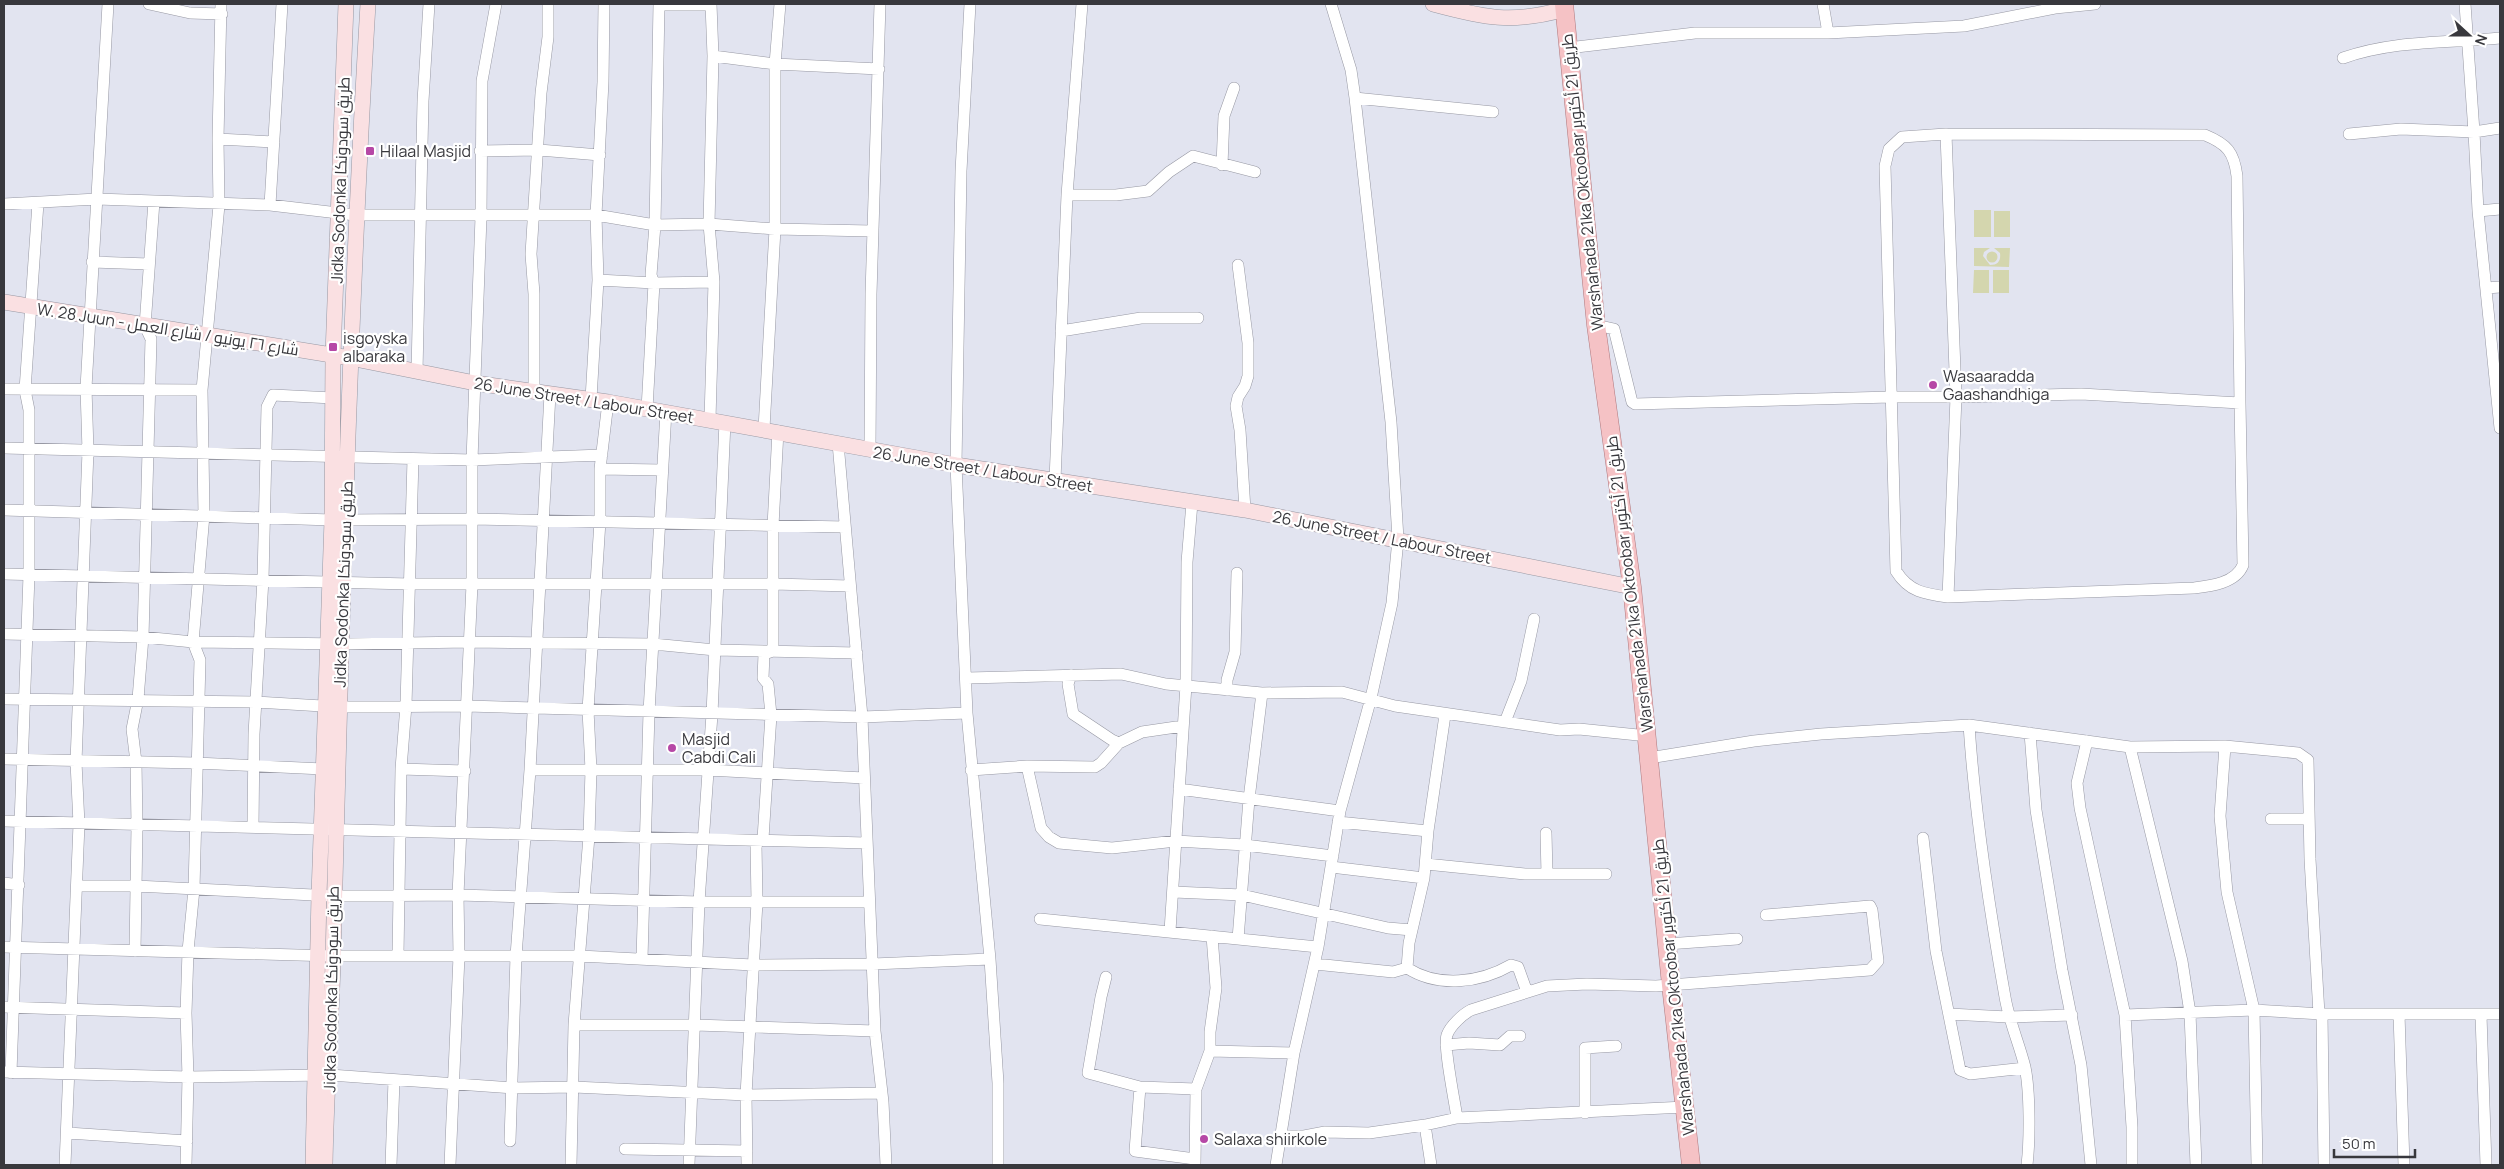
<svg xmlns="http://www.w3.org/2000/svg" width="2504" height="1169" font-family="Manrope,Cairo,sans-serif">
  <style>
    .green { fill: #d4d6ae }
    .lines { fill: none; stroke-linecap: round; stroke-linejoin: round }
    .street-casing { stroke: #9798a3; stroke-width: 12 }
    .secondary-casing { stroke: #9798a3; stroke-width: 16 }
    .primary-casing { stroke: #af777c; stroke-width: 19 }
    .street { stroke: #fff; stroke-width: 11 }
    .secondary { stroke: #fae0e2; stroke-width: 15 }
    .primary { stroke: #f5c2c5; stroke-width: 18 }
    .poi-dot { fill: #b648a6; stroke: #fff; stroke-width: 2 }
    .labels { text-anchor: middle; stroke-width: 4.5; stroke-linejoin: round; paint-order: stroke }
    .poi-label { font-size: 16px; fill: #38383d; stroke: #fff; text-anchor: start }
    .street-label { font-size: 16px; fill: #38383d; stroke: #fff }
  </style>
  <rect width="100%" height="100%" fill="#e2e4f0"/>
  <path class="green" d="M1974 210H1991V237H1974Z
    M1994 211H2010V237H1994Z
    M1974 248H1990L1984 252 1983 256 1990 265C1998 265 2001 261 2000 253L1994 248H2010L2009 267 1974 266Z
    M1986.5 257a5.5 5.5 0 1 1 11 0a5.5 5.5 0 1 1-11 0Z
    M1974 270H1989V293H1973Z
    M1993 270H2009V293H1993Z"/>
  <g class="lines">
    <defs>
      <path id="street" d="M149 4 190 13 222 14
        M970 4 961 171 956 465 967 713 990 959 998 1083V1165
        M1823 4 1828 33
        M2465 4 2474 132 2500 128
        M659 5H711
        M1568 48 1695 33H1828L1964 26 2055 8 2095 4
        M713 56 775 64 879 69
        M2343 58C2393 40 2448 43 2500 38
        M1355 98 1493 112
        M2349 134 2401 129 2474 132 2478 211 2500 428
        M218 139 274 142
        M480 151 539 150 600 155
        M1222 165 1224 116 1234 88
        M1067 195H1116L1148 191 1169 172 1193 156 1255 172
        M4 204 97 199 270 205 355 215H596L655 225 709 224 775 229 872 231
        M270 205 282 4
        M2478 211 2500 209
        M92 262 149 264
        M1238 265 1248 343V376L1245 386 1238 397 1236 406 1240 430 1245 510
        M598 280 654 283 714 282
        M2486 288 2500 287
        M1596 325 1614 329 1632 402 1635 404 1891 397H1956L1946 134
        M1061 331 1141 318H1198
        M417 372 423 101 429 4
        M4 389 202 390
        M534 391V294L531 254 541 93 548 37V4
        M591 399 598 280 596 215 603 82 604 4
        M647 409 654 283 651 275 655 225 659 4
        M710 419 714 282 709 224 713 56 711 4
        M764 429 775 229V64L780 4
        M838 443 862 717 875 1031 883 1102 886 1165
        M4 448 472 460 602 455
        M870 450 871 294 880 4
        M600 469 662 470
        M1055 480 1067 195 1082 4
        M4 510 332 520
        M346 520 473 519 845 527
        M4 574 410 584H773L850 586
        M1948 597 1956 397 2081 394 2240 403 2237 176C2234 152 2227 144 2205 135L1946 134 1902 137 1889 149 1885 166 1896 571C1909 592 1925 594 1948 597L2194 588C2211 586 2236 583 2243 565L2240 403
        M4 634 143 637 193 642 342 644 469 642 653 644 715 650 857 653
        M1071 675 1068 684 1073 714 1112 740 1119 743 1142 732 1183 726
        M967 678 1121 674 1166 684 1262 693 1342 692 1395 706 1560 730 1579 729 1648 736
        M1227 690V680L1235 652 1237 573
        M4 699 256 702 339 707 467 706 862 717 967 713
        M1505 722 1521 681 1534 619
        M1969 725C1975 816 1989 907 2005 997 2009 1021 2019 1043 2025 1067 2030 1091 2030 1140 2027 1165
        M2030 733 2036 810 2062 970 2081 1065 2091 1165
        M2087 741 2077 783 2080 808 2125 1015 2132 1127V1165
        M2225 746 2220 816 2227 892 2254 1010 2257 1165
        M2130 747 2182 961 2190 1013 2196 1165
        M1649 758 1754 741 1821 734 1969 725 2130 747 2225 746 2298 753 2308 760 2310 859 2319 1014
        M4 759 196 763 323 769
        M1027 766 1041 828 1049 837 1059 843 1112 848 1176 841 1245 845 1333 856
        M401 769 465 771
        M530 770H708L864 778
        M971 770 1027 766 1095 767 1101 763 1119 743
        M1179 789 1340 811
        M2271 819H2309
        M4 821 866 843
        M1338 822 1428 831
        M253 827 254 734 263 579 267 407 273 395 333 398
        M1546 833 1547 874
        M1923 838 1936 951 1960 1070 1970 1074 2025 1068
        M1426 864 1525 874H1606
        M1331 867 1424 878
        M4 883 19 885
        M77 886H136L333 896 458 895 699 902H869
        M1174 892 1242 895 1388 928 1412 930
        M1040 919 1318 947
        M1170 931 1186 685 1187 562 1192 503
        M1238 939 1249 799 1262 693
        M1667 944 1737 939
        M4 947 333 956H580L753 965 873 964 990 959
        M135 951 137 826 136 762 132 729 138 699 143 637 151 339 145 326 154 201
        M398 955 401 769 406 705 413 459
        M642 959 649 712 666 411
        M1315 964 1393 972 1407 968C1438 988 1480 983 1511 965L1518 967 1527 992
        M1407 968 1409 943 1424 878 1428 831 1445 715
        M1106 977 1101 997 1088 1073 1140 1087 1196 1089
        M4 1007 186 1013
        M1949 1014 2008 1017 2072 1015
        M2322 1014 2324 1165
        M2399 1014 2404 1165
        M2125 1015 2254 1010 2322 1014H2500
        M2481 1015 2486 1165
        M574 1025H695L875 1031
        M1446 1045 1469 1043 1500 1045 1510 1036H1520
        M1210 1051 1294 1053
        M4 1072 188 1077 330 1075 513 1088 574 1087 746 1095 882 1093
        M11 1073 29 575V410L25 390 38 203
        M1140 1087 1135 1151 1195 1159
        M1585 1113V1048L1616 1046
        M1457 1118C1455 1103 1443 1045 1447 1035 1450 1026 1463 1014 1471 1010L1547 986 1587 984 1656 986 1870 970 1878 961 1872 910 1870 906 1766 915
        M1425 1125 1431 1165
        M68 1133 187 1141
        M1281 1136H1304L1325 1132 1369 1133 1425 1125 1457 1118 1685 1107
        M510 1141 516 956 530 770 550 394
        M625 1149 747 1151
        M65 1165 79 824 76 762 88 451 86 388 108 4
        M186 1165 188 1077 186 1013 188 951 194 889 200 660 193 642 204 515 202 390 219 205 218 139 221 4
        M391 1165 394 1080
        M450 1165 459 956 458 895 472 584V460L481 217 482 81 496 4
        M571 1165 574 1025 589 836 591 770 588 710 600 521V469L608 402
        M689 1165 699 902 712 714 725 422
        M747 1165 746 1095 757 902 756 844 763 839 771 715 768 684 763 678 764 654 773 651V526L778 431
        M1195 1165 1196 1089 1210 1051V1032L1216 988 1212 936
        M1276 1165 1294 1053 1318 947 1340 811 1371 698 1392 603 1398 539 1391 422 1355 98 1351 70 1331 4"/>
      <path id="secondary" d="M1433 4C1485 18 1512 24 1565 9
        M4 302 350 358 475 383 608 402 956 465 1245 510 1632 587
        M313 1165 319 895 332 520 333 355 346 4
        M325 1165C326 1097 331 1029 333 961 341 642 349 323 368 4"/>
      <path id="primary" d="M1564 4 1596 325 1632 587 1671 985 1691 1165"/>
    </defs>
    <use href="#street" class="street-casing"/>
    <use href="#secondary" class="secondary-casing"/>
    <use href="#primary" class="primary-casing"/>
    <use href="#street" class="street"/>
    <use href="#secondary" class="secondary"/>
    <use href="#primary" class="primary"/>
  </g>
  <g class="poi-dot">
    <rect x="365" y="146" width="10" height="10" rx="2.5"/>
    <rect x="328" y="342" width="10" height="10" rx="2.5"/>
    <circle cx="1933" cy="385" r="5"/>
    <circle cx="672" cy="748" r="5"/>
    <circle cx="1204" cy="1139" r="5"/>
  </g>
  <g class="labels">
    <g class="poi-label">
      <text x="380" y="157">Hilaal Masjid</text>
      <text x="343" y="344">isgoyska<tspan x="343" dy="18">albaraka</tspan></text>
      <text x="1943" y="382">Wasaaradda<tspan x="1943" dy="18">Gaashandhiga</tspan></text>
      <text x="682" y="745">Masjid<tspan x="682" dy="18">Cabdi Cali</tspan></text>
      <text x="1214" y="1145">Salaxa shiirkole</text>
    </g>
    <g class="street-label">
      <text transform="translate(340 180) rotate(-88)" y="6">Jidka Sodonka طريق سودونكا</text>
      <text transform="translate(1582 182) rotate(-96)" y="6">Warshahada 21ka Oktoobar طريق 21 أكتوبر</text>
      <text transform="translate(168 329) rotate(9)" y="6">W. 28 Juun - شارع ٢٦ يونيو / شارع العمل</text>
      <text transform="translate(584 400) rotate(9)" y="6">26 June Street / Labour Street</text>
      <text transform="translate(983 469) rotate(9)" y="6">26 June Street / Labour Street</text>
      <text transform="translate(1382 537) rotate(11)" y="6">26 June Street / Labour Street</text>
      <text transform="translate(343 584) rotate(-88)" y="6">Jidka Sodonka طريق سودونكا</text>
      <text transform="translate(1629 584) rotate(-97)" y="6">Warshahada 21ka Oktoobar طريق 21 أكتوبر</text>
      <text transform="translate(1673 987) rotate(-96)" y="6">Warshahada 21ka Oktoobar طريق 21 أكتوبر</text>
      <text transform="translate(331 989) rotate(-89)" y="6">Jidka Sodonka طريق سودونكا</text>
    </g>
  </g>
  <rect width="2504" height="1169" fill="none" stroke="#38383d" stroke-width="10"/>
  <g transform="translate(2469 35) rotate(111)" stroke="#ffffff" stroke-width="4" paint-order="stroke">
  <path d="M0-4L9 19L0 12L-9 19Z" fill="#38383d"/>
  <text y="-8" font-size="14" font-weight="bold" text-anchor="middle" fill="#38383d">N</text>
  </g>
  <path d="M2334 1149v8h81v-8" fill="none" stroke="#38383d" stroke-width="2.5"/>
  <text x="2342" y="1149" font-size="15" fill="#38383d" stroke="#ffffff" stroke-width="4" paint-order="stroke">50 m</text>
</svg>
